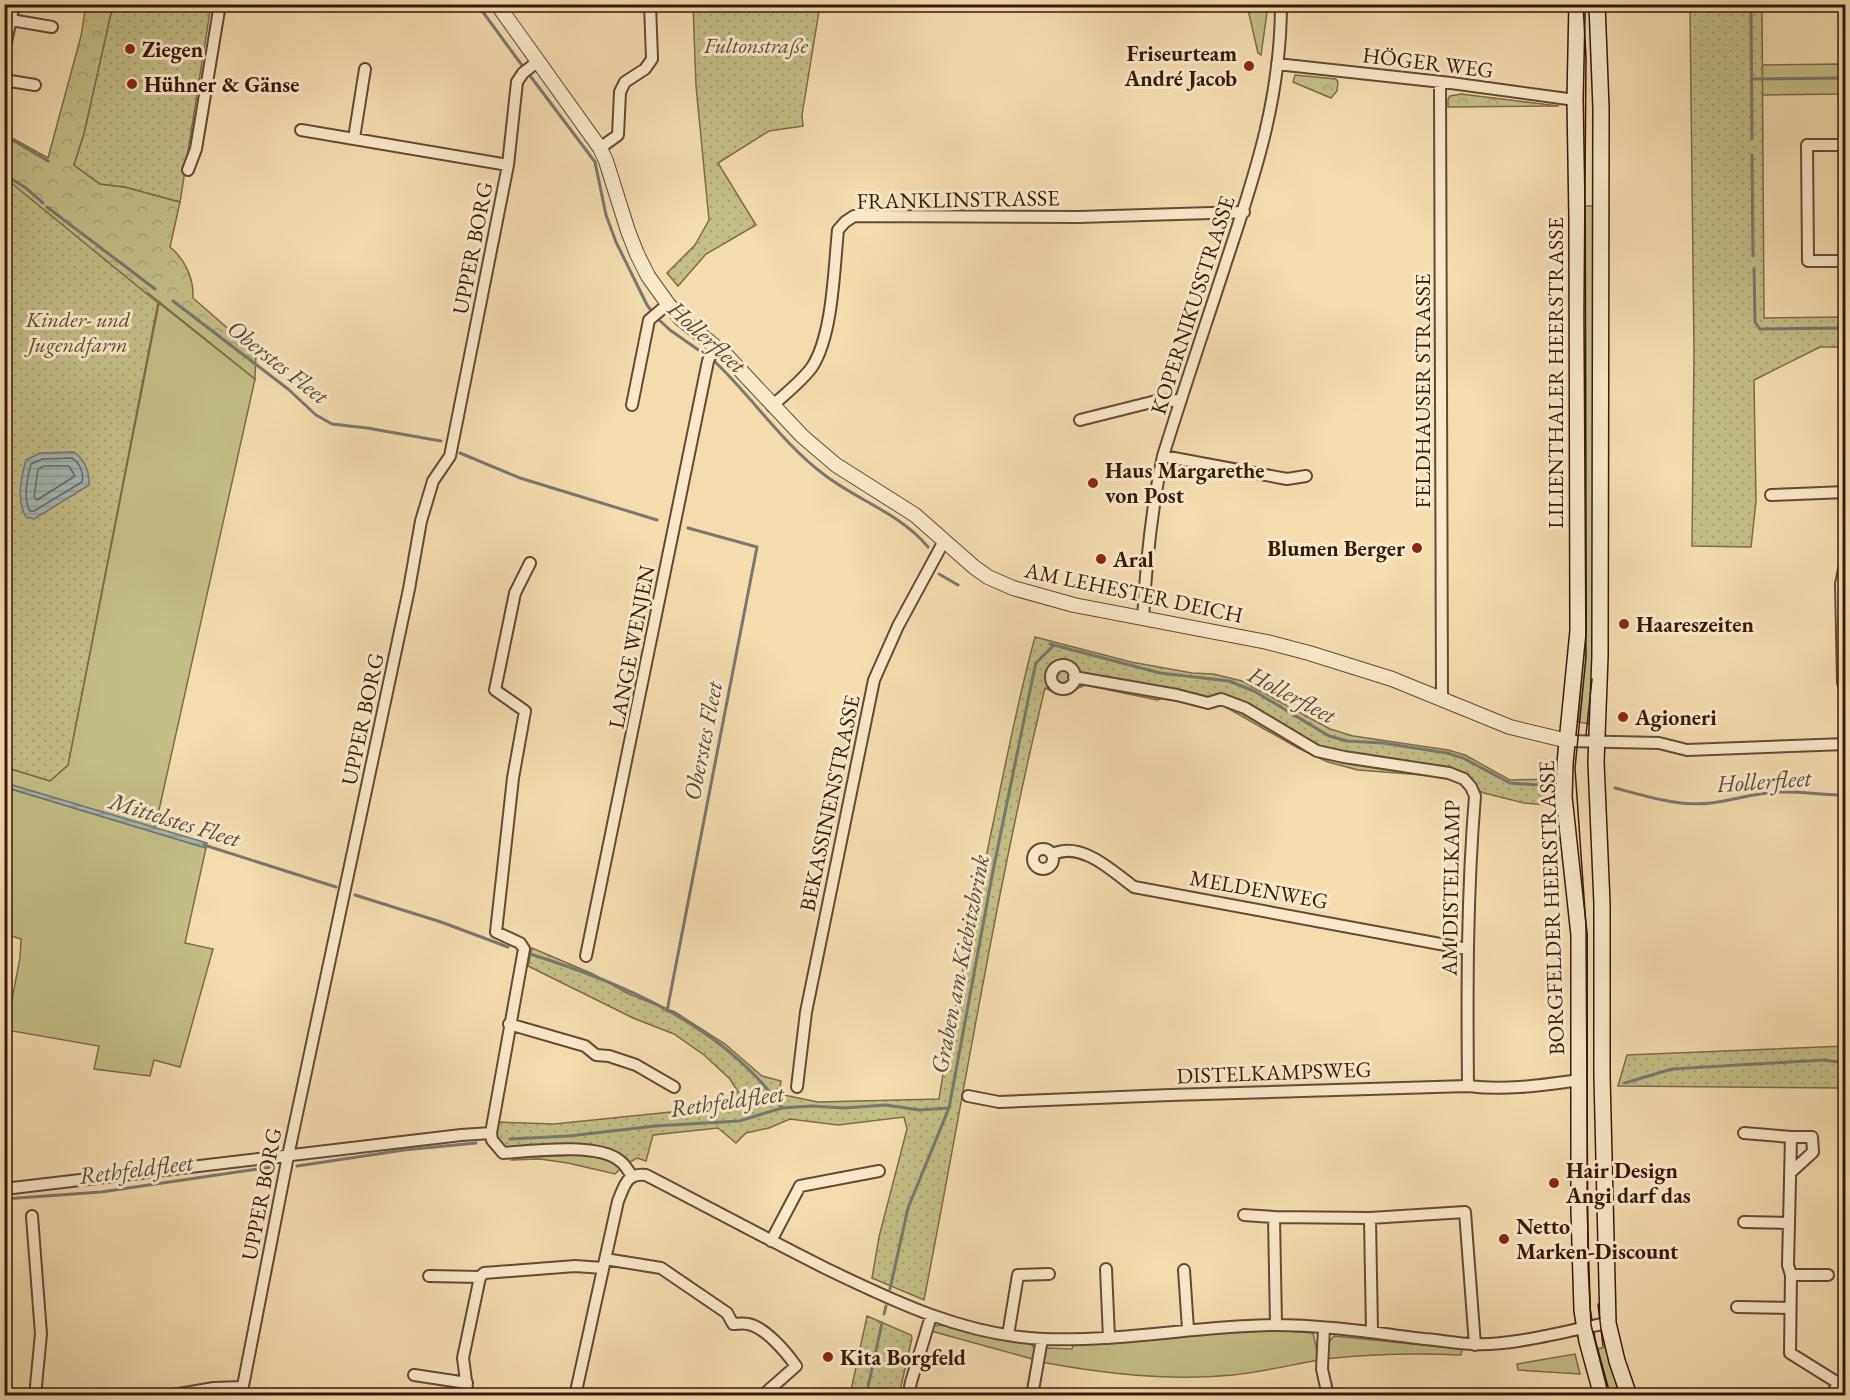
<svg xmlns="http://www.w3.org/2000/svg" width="1850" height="1400" font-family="'EB Garamond',serif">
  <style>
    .grass { fill: #c2bf85; stroke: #7c6c48; stroke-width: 1.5 }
    .forest { fill: url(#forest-crowns); stroke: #7c6c48; stroke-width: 1.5 }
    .park { fill: url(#park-dots); stroke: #7c6c48; stroke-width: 1.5 }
    .water { fill: url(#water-rules); stroke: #777872; stroke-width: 1.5 }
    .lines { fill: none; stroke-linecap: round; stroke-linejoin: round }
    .shore { stroke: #6c6861; stroke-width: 1.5 }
    .stream { stroke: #777872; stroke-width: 3 }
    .minor-casing { stroke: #664934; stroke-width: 14 }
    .tertiary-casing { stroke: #664934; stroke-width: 16 }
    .secondary-casing { stroke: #37180b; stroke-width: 18 }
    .minor { stroke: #f7e9ca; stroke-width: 10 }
    .tertiary { stroke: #f7e9ca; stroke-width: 14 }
    .secondary { stroke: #f7e9ca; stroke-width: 15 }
    .tram { stroke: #37180b; stroke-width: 1.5 }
    .poi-dot { fill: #8f2418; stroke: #f7e9ca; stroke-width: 2 }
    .labels { text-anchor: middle; stroke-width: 6; stroke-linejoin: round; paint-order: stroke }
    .park-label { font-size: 22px; font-style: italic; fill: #614a30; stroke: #f7e9ca }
    .poi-label { font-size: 22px; font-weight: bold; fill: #37180b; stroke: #f7e9ca; text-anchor: start }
    .street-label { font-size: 22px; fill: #37180b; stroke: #f7e9ca }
    .water-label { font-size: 24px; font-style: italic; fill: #57483f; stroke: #f7e9ca }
  </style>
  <defs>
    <pattern id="forest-crowns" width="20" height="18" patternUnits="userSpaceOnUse" patternTransform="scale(1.5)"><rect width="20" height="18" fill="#c2bf85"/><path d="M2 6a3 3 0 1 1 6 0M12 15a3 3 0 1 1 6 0" fill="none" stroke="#a7a372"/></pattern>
    <pattern id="park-dots" width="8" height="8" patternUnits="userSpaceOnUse" patternTransform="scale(1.5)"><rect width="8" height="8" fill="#c2bf85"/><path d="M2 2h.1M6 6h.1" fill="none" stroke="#a7a372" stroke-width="1.8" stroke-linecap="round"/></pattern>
    <pattern id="water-rules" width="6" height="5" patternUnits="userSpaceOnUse" patternTransform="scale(1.5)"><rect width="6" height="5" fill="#a2b8b7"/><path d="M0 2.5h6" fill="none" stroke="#8c9d9c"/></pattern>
  </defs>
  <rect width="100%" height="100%" fill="#f3ddad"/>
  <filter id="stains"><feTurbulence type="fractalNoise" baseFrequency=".00333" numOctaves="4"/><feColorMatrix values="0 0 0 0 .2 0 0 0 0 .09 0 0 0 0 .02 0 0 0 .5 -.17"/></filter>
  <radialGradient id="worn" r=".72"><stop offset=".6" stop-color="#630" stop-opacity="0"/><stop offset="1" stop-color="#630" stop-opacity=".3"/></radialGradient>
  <path class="grass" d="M1247 5H1268L1261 55 1258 53Z
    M1845 64V94L1762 95V65Z
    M1583 206H1596L1593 700 1589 724 1578 722 1582 669Z
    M159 303 255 379 155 828 5 783 4 767 50 781 68 765Z
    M4 787 206 848 185 943 213 949 180 1067 154 1060 150 1076 94 1069 99 1046 6 1030 20 958 21 939 5 934Z
    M575 1155C593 1156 606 1157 621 1168L615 1174 568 1163 540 1159 512 1160 514 1158Z
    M941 1325 984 1336 1031 1344 1036 1351V1360L931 1331 934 1326Z
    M1276 1330 1313 1333 1319 1360C1290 1365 1262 1372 1233 1375 1168 1381 1105 1374 1041 1362L1047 1348 1072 1349 1073 1345 1112 1343 1191 1334Z
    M1334 1336 1462 1349 1461 1355C1415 1353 1371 1354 1325 1359L1328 1343Z
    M1606 1347 1623 1395H1606L1593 1350Z
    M1575 1354 1580 1374 1518 1370 1517 1364Z"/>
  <path class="forest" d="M86 5H113L84 134 74 165 100 184 125 187 180 202 170 247C185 259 194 279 193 298L256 353 255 379 148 293 5 420V134L48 158 81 36Z
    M1295 75 1336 79 1338 82 1337 91 1331 98 1293 82Z
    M1461 94 1559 106 1448 107V99L1450 96Z"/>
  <path class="park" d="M113 5H211L180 202 125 187 100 184 74 165 84 134Z
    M693 5H820L802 115 803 126 769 131 718 163 756 225 706 254 678 286 667 273 695 245 709 220 696 86Z
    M1690 5H1762L1764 318 1845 317V347H1820L1754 380 1756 501 1751 547 1692 546 1694 352Z
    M4 177 158 303 68 765 50 781 5 767Z
    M1035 637 1131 662 1192 673 1213 674 1242 681 1330 729 1353 736 1448 750 1465 755 1510 780 1552 779 1553 801H1548L1547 805 1524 803 1484 793 1448 777 1358 770 1328 762 1298 748 1222 705 1209 706 1164 698 1157 700 1085 685 1067 693H1055L1045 688C996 890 964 1096 924 1300L872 1278 879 1237 907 1129 904 1117 838 1125 790 1119 769 1128 746 1133 736 1143 718 1128 653 1135 646 1161 637 1158 630 1162 611 1149 591 1145 507 1148C496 1141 496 1134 497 1122L554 1124 710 1108 738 1092 730 1079 704 1055 674 1034 633 1018 528 966 532 948 593 974 629 994 675 1012 725 1044 762 1076 781 1081 779 1094 818 1102 939 1099C953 1010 973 922 991 833 1005 768 1017 702 1035 637Z
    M1845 1046V1088L1618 1086 1627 1055Z
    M867 1316 911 1335 912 1338 899 1395H850Z"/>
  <path class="water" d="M74 452C86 461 89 471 89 485L34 519 26 517C16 501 21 478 26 460L40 453Z
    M5 783 207 843 206 848 5 787Z"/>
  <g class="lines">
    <path class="shore" d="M72 458C80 463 84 473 82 482L34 511H30C23 500 27 477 31 464L42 459Z
      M44 466H69L75 476 37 500 34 497 38 469Z"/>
    <path class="stream" d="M477 4 524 68
      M1751 4 1752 139
      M528 73 595 162 606 215 616 242 647 305 657 318 670 330 707 356
      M1752 79 1846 78
      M4 135 48 161
      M1752 155 1753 256
      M4 174 26 188 43 203
      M47 207 155 289
      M1754 269 1755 322 1760 329 1846 328
      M173 301 288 389 316 415 332 424 367 428 441 441
      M713 360C752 396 782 444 826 476 859 501 901 514 928 547
      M460 453 520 478 657 520
      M939 574 958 585
      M1050 644 1160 673 1229 681 1254 691 1329 736 1347 741 1383 743 1447 753 1463 758 1510 783 1551 786
      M1615 788C1645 796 1680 807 1711 803 1736 800 1759 791 1785 792 1805 792 1825 795 1846 795
      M204 845 336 887
      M355 895 441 922 508 947
      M530 954C623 983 724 1026 782 1108
      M667 1011 757 547 688 528
      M1625 1083 1672 1069 1824 1060 1846 1063
      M510 1139 569 1136 655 1126 739 1121 782 1108 812 1106 844 1108 886 1105 919 1110 949 1108
      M297 1166 404 1150 476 1143
      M4 1199 101 1192 271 1167
      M890 1289 908 1208 949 1108 993 871 1033 676 1036 663 1054 645
      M884 1314 886 1306
      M866 1396 882 1323"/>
    <defs>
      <path id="minor" d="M11 20 52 27
        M4 52 14 4
        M1277 64 1451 83 1575 100
        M4 80 35 85
        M1440 83 1442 698
        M301 130 508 165
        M354 138 365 69
        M1846 145H1807L1808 261H1846
        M600 148 618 135 620 92 625 82 645 69 652 59 650 4
        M188 170 196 149 220 4
        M632 405 649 320 668 304
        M772 406C785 394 802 381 812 367 833 335 834 268 838 230L845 222 854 216 1079 217 1244 212
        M1080 420 1156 401 1181 400
        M1163 456 1287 479 1306 476
        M1771 495 1846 492
        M1846 560 1841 584 1843 682 1846 695
        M1143 619C1146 564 1151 510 1163 456 1184 388 1207 321 1229 253 1257 169 1281 94 1281 4
        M1051 677a12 12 0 1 1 24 0a12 12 0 1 1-24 0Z
        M1074 677 1177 695 1208 703 1221 699 1245 708 1317 751 1344 757 1449 773 1464 779 1471 787 1475 796C1467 893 1467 989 1468 1086
        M1568 741 1659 743 1687 750 1846 744
        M1033 859a10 10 0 1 1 20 0a10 10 0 1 1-20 0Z
        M1053 854C1082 841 1112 871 1134 887L1467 949
        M586 956 708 361 715 346
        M509 1024 585 1046 596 1055 609 1056 636 1065 674 1087
        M797 1087 806 1012 874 680 898 626 944 541
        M968 1096 999 1102 1170 1095 1468 1086C1506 1091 1543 1085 1580 1080
        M491 1133 524 949 520 943 496 932 513 778 525 711 495 690 515 593 530 563
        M1744 1133 1791 1137
        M1790 1173 1813 1152 1812 1137H1791L1788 1265 1791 1275 1790 1353 1846 1388
        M4 1189 461 1135 491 1133 492 1140 503 1153C531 1151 599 1142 620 1161 625 1164 628 1171 632 1176
        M1244 1215 1274 1217
        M32 1216 41 1334 35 1396
        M1744 1222 1788 1223
        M771 1241 800 1186 879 1171
        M605 1259 661 1268 727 1313 733 1324C737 1324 743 1323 748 1324 765 1327 786 1352 796 1366L762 1396
        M1106 1269 1109 1338
        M1184 1270 1188 1329
        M1791 1275H1828
        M429 1276 480 1277
        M1737 1307 1790 1308
        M1276 1325 1274 1217 1370 1218
        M1324 1328 1322 1369 1328 1396
        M1372 1332 1370 1218 1465 1212 1475 1345
        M1008 1335 1018 1275 1049 1274
        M414 1375 467 1383
        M167 1396 214 1388 242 1387
        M241 1396 288 1156 409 589 421 521 433 481 450 456 508 165 517 82 523 73 537 62
        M468 1396 463 1358 480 1277 484 1273 575 1266 603 1268
        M575 1396 618 1201C625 1185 626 1173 646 1175 706 1206 765 1238 825 1268 895 1302 964 1335 1043 1339 1120 1342 1197 1326 1274 1325 1324 1325 1375 1333 1424 1339 1441 1340 1457 1344 1474 1344 1514 1346 1568 1330 1608 1323
        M908 1396 911 1382 931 1316
        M1032 1396 1042 1339
        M1831 1396 1838 1384"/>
      <path id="tertiary" d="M497 4 600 148 606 161 628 231 637 254 648 276 668 304 681 319 727 356 802 436 836 465 915 515 974 567 988 577 1013 588 1074 605 1267 642 1309 653 1392 679 1510 727 1568 741"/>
      <path id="secondary" d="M1577 4 1575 100 1577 218 1578 631 1565 763 1564 797 1579 935V1210L1582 1310 1587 1341 1602 1396
        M1597 4 1601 108 1600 656 1596 762 1602 904V1076L1608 1323 1617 1361 1629 1396"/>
    </defs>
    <use href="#minor" class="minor-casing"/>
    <use href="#tertiary" class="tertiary-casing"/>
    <use href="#secondary" class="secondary-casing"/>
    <use href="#minor" class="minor"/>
    <use href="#tertiary" class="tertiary"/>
    <use href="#secondary" class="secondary"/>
    <path class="tram" d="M1583 4 1586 57 1584 315 1586 657 1575 768 1586 926 1588 1264 1591 1325 1609 1396
      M1586 735 1592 679
      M1598 1304 1603 1346"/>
  </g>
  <g class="poi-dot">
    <circle cx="130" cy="49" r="6"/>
    <circle cx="1249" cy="66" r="6"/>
    <circle cx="132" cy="84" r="6"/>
    <circle cx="1093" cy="483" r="6"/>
    <circle cx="1417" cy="548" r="6"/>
    <circle cx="1101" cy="559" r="6"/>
    <circle cx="1624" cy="624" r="6"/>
    <circle cx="1623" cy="717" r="6"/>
    <circle cx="1554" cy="1183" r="6"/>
    <circle cx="1504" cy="1239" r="6"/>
    <circle cx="828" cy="1357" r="6"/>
  </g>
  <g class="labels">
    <g class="park-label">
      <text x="756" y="53">Fultonstraße</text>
      <text x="78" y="327">Kinder- und<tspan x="78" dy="25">Jugendfarm</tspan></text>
    </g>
    <g class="poi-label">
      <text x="142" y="57">Ziegen</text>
      <text x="1237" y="61" text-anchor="end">Friseurteam<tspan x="1237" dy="25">André Jacob</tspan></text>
      <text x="144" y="92">Hühner &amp; Gänse</text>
      <text x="1105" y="478">Haus Margarethe<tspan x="1105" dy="25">von Post</tspan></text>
      <text x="1405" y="556" text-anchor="end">Blumen Berger</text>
      <text x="1113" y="567">Aral</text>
      <text x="1636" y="632">Haareszeiten</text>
      <text x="1635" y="725">Agioneri</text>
      <text x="1566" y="1178">Hair Design<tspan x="1566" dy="25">Angi darf das</tspan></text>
      <text x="1516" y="1234">Netto<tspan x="1516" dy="25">Marken-Discount</tspan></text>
      <text x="840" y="1365">Kita Borgfeld</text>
    </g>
    <g class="street-label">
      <text transform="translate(1428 62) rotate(7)" y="8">HÖGER WEG</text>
      <text transform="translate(958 199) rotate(-1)" y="8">FRANKLINSTRASSE</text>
      <text transform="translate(472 248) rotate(-79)" y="8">UPPER BORG</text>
      <text transform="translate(1192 305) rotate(-72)" y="8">KOPERNIKUSSTRASSE</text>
      <text transform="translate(1555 373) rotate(-90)" y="8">LILIENTHALER HEERSTRASSE</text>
      <text transform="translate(1422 391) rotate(-90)" y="8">FELDHAUSER STRASSE</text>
      <text transform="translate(1134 592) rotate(12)" y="8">AM LEHESTER DEICH</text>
      <text transform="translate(631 647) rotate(-79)" y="8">LANGE WENJEN</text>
      <text transform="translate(362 719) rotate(-78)" y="8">UPPER BORG</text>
      <text transform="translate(829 803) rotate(-78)" y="8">BEKASSINENSTRASSE</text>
      <text transform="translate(1450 888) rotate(-89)" y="8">AM DISTELKAMP</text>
      <text transform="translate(1259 889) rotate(10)" y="8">MELDENWEG</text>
      <text transform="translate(1551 908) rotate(-92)" y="8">BORGFELDER HEERSTRASSE</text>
      <text transform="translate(1274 1072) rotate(-2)" y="8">DISTELKAMPSWEG</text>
      <text transform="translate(261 1194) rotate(-79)" y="8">UPPER BORG</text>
    </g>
    <g class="water-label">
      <text transform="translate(707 337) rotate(42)" y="8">Hollerfleet</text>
      <text transform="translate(278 362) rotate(38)" y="8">Oberstes Fleet</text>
      <text transform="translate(1292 695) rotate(28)" y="8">Hollerfleet</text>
      <text transform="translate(703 741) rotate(-79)" y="8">Oberstes Fleet</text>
      <text transform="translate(1764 781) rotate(-4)" y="8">Hollerfleet</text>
      <text transform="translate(175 820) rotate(17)" y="8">Mittelstes Fleet</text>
      <text transform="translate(960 964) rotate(-79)" y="8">Graben am Kiebitzbrink</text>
      <text transform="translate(727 1101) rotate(-8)" y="8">Rethfeldfleet</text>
      <text transform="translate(136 1169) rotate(-7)" y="8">Rethfeldfleet</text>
    </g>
  </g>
  <rect width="1850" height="1400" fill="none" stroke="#f3ddad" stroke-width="24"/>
  <rect x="6" y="6" width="1838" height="1388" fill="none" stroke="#37180b" stroke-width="3"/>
  <rect x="12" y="12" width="1826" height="1376" fill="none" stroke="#37180b" stroke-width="1.5"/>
  <rect width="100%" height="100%" filter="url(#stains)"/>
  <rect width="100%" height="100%" fill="url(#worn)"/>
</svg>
